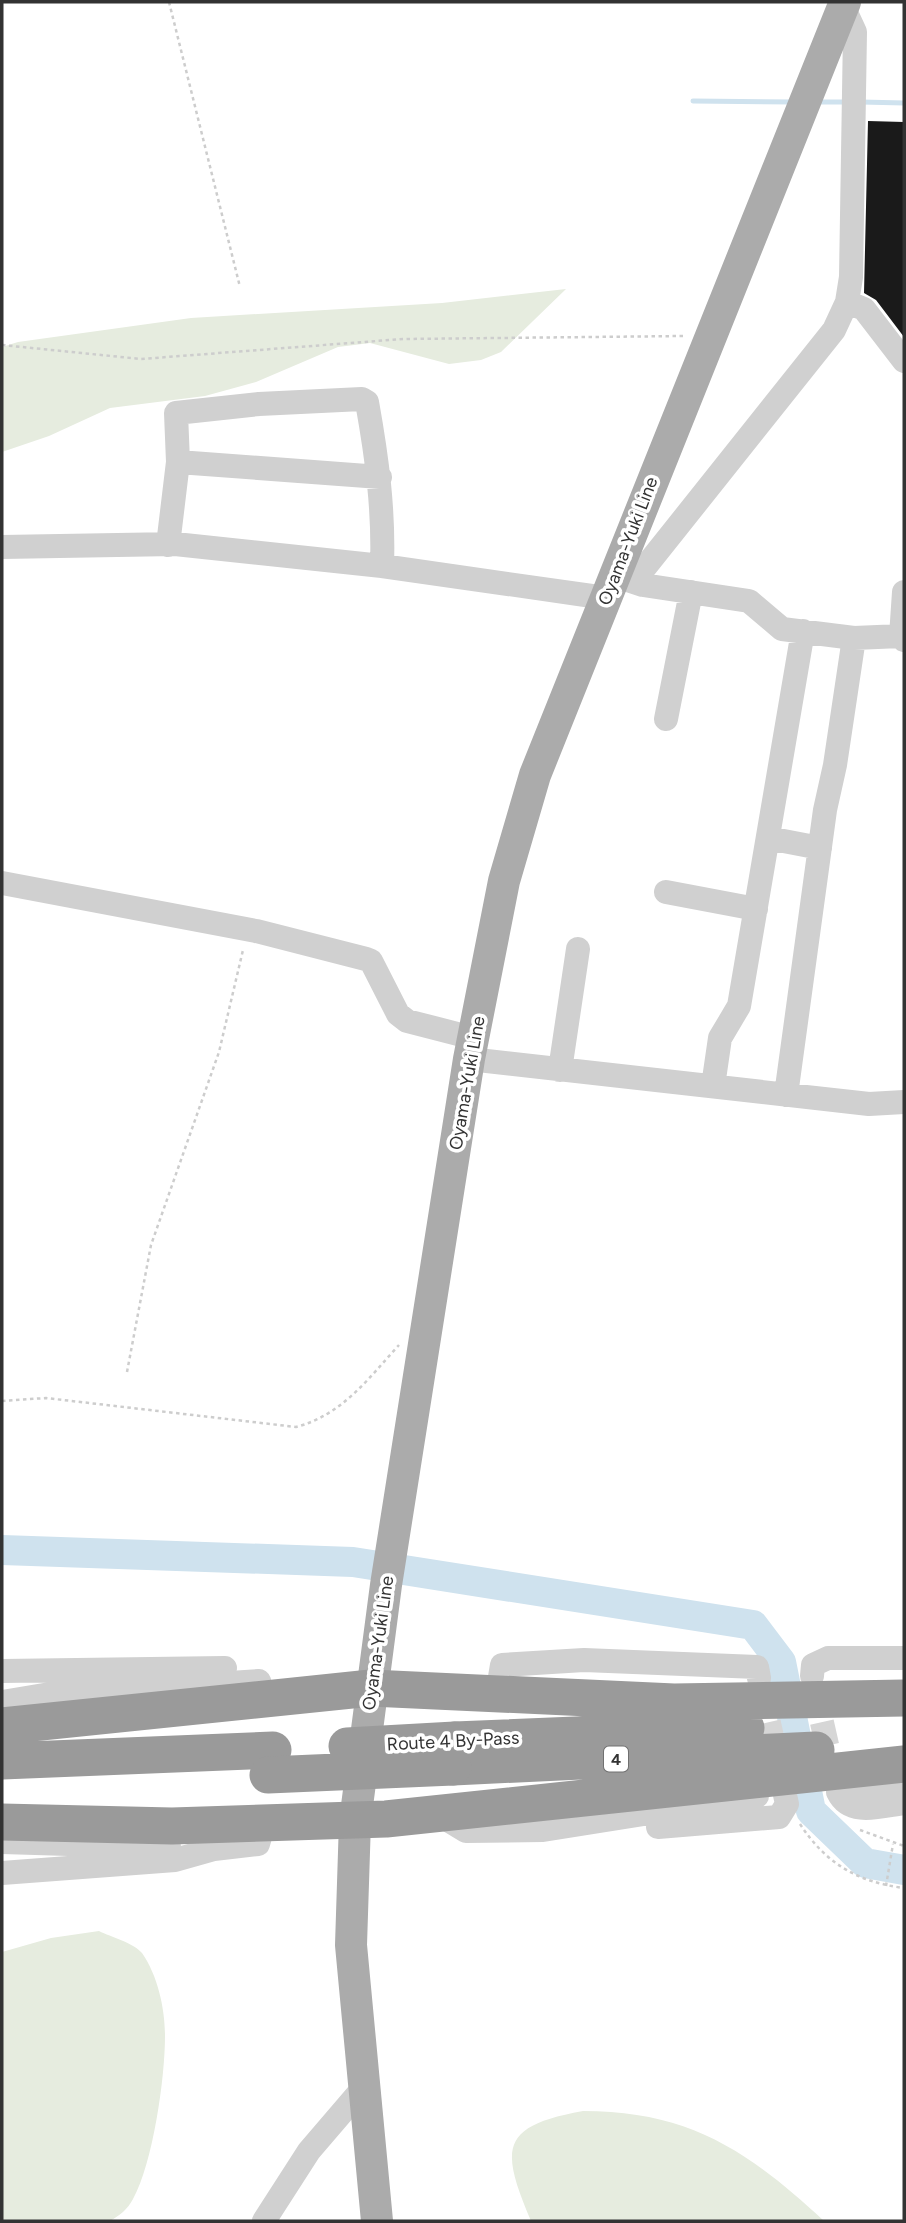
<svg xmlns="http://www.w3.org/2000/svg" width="906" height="2223" font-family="Figtree,sans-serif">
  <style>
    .green { fill: #e6ecdf }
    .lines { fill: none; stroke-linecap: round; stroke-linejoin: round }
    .stream { stroke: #cfe2ee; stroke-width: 5 }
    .river { stroke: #cfe2ee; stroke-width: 30 }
    .building { fill: #1a1a1a }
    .minor-tunnel { stroke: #d6d6d6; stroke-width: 24; stroke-dasharray: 24 12; stroke-linecap: butt }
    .path { stroke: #cdcdcd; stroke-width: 2.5; stroke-dasharray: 3.5 3.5; stroke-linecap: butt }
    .minor { stroke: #d0d0d0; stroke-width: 24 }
    .major { stroke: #ababab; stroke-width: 32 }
    .highway { stroke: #9a9a9a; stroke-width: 37 }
    .highway-bridge { stroke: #9a9a9a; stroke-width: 37 }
    .labels { text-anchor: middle; stroke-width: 7; stroke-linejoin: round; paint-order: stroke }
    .shield { fill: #fff; stroke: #707070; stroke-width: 2 }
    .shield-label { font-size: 16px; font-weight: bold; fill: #333 }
    .street-label { font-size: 18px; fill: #333; stroke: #fff }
  </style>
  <rect width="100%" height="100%" fill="#fff"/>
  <path class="green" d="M566 289 501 352 481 360 449 364 370 343 338 347 256 382 205 396 110 408 49 436 2 452V347L18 342 191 318 442 303Z
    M99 1931C111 1937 134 1943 142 1953 158 1976 165 2009 165 2036 165 2078 153 2163 133 2199 128 2209 119 2216 110 2221H2V1952L51 1938Z
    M583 2111C690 2111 748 2151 824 2221H531C500 2148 500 2126 583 2111Z"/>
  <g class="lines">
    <path class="stream" d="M693 101 795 102
      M815 102H847
      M861 102 904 103"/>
    <path class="river" d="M2 1550 353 1562 753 1625 781 1662 811 1811 865 1863 904 1870"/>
  </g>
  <path class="building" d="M868 121 904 122V337L876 300 864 293Z"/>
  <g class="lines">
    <path class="minor-tunnel" d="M761 1687 778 1764
      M814 1687 832 1767"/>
    <path class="path" d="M169 2 240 287
      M2 345 141 359 403 339 684 336
      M127 1372 151 1245 219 1052 243 950
      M2 1401 46 1398 296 1427C342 1415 368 1379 399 1345
      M800 1824C826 1864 858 1882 904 1888
      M860 1830 904 1846
      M886 1886 893 1844"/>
    <path class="minor" d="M847 302 864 309 904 361
      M178 462 380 477
      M168 545 178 462 176 413 259 404 362 399 367 402C377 458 384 510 382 566
      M2 547 175 544 382 566 606 598
      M619 577 643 585 749 601 782 629 854 638 901 636
      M634 581 834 330 847 302 851 277 855 32 843 6
      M904 592 901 636 904 640
      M666 719 691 592
      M768 838 820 848
      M2 883 256 931 366 959 371 961 398 1014 407 1021 473 1038
      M666 892 756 909
      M469 1059 869 1104 904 1102
      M560 1070 578 949
      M713 1086 720 1038 739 1006 803 631
      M786 1095 825 810 835 765 854 638
      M2 1671 225 1668
      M812 1676 813 1665 828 1658H904
      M497 1695 502 1665 584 1660 757 1667 759 1678
      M2 1702 44 1695 259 1681 264 1698
      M842 1787 904 1785
      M838 1792C850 1817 881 1806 904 1803
      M438 1814 466 1831 543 1830 757 1796
      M658 1827 779 1817 787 1804 785 1795
      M2 1842 169 1847
      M2 1873 175 1860 214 1849 258 1844 264 1823
      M264 2221 309 2151 363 2088"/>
    <path class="major" d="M377 2221 351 1945 355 1821 386 1585 469 1059 504 881 535 775 845 2"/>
    <path class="highway" d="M2 1726 371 1688 674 1702 904 1698
      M455 1740 746 1728
      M2 1761 273 1750
      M453 1767 816 1750
      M2 1822 172 1826 386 1819 904 1764"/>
    <path class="highway-bridge" d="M347 1746 455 1740
      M268 1775 453 1767"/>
  </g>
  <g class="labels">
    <rect class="shield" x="604" y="1746.5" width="24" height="25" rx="5"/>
    <g class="shield-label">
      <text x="616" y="1765">4</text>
    </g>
    <g class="street-label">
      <text transform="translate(628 541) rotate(-69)" y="6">Oyama-Yuki Line</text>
      <text transform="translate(467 1083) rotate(-80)" y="6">Oyama-Yuki Line</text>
      <text transform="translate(378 1643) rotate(-82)" y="6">Oyama-Yuki Line</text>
      <text transform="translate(453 1741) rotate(-3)" y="6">Route 4 By-Pass</text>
    </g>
  </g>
  <rect width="906" height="2223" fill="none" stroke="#333333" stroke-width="7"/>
</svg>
